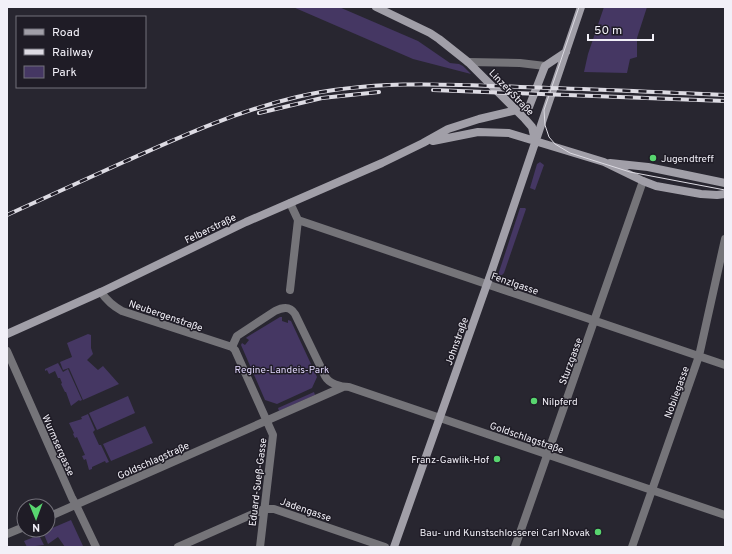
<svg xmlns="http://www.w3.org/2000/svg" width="732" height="554" font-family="Overpass,sans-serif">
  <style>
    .green { fill: #453763 }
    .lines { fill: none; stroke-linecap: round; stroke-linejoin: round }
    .minor { stroke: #757479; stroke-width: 8 }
    .secondary { stroke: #a19fa8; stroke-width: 8 }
    .tram { stroke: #dddbe3; stroke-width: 1 }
    .rail-casing { stroke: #dddbe3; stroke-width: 4 }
    .rail { stroke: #1f1c26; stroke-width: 2.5; stroke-dasharray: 8; stroke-linecap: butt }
    .poi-dot { fill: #58d56f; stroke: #1f1c26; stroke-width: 1.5 }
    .labels { text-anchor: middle; stroke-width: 3; stroke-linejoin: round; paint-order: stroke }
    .street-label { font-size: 10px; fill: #f2f0f8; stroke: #1f1c26 }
    .poi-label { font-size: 10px; fill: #f2f0f8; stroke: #1f1c26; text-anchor: start }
    .park-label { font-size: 10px; fill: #ded4f9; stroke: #1f1c26 }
  </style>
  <rect width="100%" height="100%" fill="#282630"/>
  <path class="green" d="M293 7H339L418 41 450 63 459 64 463 66 471 74 413 59Z
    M604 7H647L637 38V57L630 59 627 73 584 72 588 54Z
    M540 162 544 165 535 190 530 188 537 164Z
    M520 208H525L526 209 504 273 502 275H498Z
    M280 317H282V321L288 323V320L291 321 317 377 312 388 277 404 265 400 241 345 242 343 245 345 249 340 246 338 247 337Z
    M88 334 91 335V348L93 354 87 360 98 370 103 366 119 384 83 400 69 368 63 370 60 362 72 357 67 343Z
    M58 363 63 372 68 369 82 400 80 401 79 400 71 406 66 392H65L61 384 62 383 60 378H58L55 371 49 374 47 370 45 371V369Z
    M314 392 315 395 279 411 278 408Z
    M128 396 135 413 97 430 89 413Z
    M88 414 95 430 93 432 99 445H101L109 462 106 463 105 461 92 467V469L89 470 86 459 84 460 82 456 85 455 77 437 75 438 73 434 74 433 69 423 82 419 81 417Z
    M145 426 153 443 111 461 103 444Z
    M71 520 83 546 65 547 58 537 48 544 43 532Z
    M39 535 44 545 27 547 24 541Z"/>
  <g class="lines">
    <path class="minor" d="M468 62 520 63 545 66
      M290 203 298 220 290 290
      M298 220 725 365
      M101 292C107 301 113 306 122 311L232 347
      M232 347 237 336 275 311C283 307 290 306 295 314L325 376C329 384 341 387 349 387L725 515
      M232 347 235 350 273 435 260 547
      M7 351 72 498 76 505 96 547
      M48 517 343 387
      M7 534 24 527
      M178 547 264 509H274L385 547
      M515 547 643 181
      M632 547 699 356 725 239"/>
    <path class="secondary" d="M376 7 430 33 439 39 468 62 525 119 532 127 535 140
      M433 141 478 132 509 133 604 162 643 181 656 186 701 194 717 195 725 194
      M610 163 648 167 725 183
      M7 334 101 292 246 222 382 163 423 143 448 129 479 119 529 107 545 66 566 52
      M394 547 492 270 581 7"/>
    <path class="tram" d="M579 7 544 110 545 125 549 137 555 144 570 153 630 172 725 190"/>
    <defs>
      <path id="rail" d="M433 90 725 101
        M259 113 322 98 379 92
        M7 215C47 197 86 179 126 161 182 136 237 111 297 97 370 80 446 84 520 87 588 89 657 92 725 95"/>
    </defs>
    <use href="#rail" class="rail-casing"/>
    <use href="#rail" class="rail"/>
  </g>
  <g class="poi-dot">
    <circle cx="653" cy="158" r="4"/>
    <circle cx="534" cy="401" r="4"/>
    <circle cx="497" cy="459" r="4"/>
    <circle cx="598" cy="532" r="4"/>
  </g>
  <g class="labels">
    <g class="street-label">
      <text transform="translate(512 92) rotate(46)" y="4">Linzer Straße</text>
      <text transform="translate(210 228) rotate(-26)" y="4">Felberstraße</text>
      <text transform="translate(515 283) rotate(19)" y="4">Fenzlgasse</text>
      <text transform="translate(166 315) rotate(19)" y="4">Neubergenstraße</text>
      <text transform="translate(456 341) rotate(-70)" y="4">Johnstraße</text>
      <text transform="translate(570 361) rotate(-70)" y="4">Sturzgasse</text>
      <text transform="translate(676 392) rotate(-70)" y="4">Nobilegasse</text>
      <text transform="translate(527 437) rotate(19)" y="4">Goldschlagstraße</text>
      <text transform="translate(59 445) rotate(66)" y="4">Wurmsergasse</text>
      <text transform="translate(153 460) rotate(-24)" y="4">Goldschlagstraße</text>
      <text transform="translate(257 482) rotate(-83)" y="4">Eduard-Sueß-Gasse</text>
      <text transform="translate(306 509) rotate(19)" y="4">Jadengasse</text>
    </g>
    <g class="poi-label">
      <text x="661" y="162">Jugendtreff</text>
      <text x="542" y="405">Nilpferd</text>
      <text x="489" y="463" text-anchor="end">Franz-Gawlik-Hof</text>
      <text x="590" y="536" text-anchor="end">Bau- und Kunstschlosserei Carl Novak</text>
    </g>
    <g class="park-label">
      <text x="282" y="373">Regine-Landeis-Park</text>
    </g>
  </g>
  <rect width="732" height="554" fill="none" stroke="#f2f0f8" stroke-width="16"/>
  <rect x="16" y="16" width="130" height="72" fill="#1f1c26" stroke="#73717a"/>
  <rect x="24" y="29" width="20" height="6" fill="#a19fa8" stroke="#73717a"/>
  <text x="52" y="36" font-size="12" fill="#f2f0f8">Road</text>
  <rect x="24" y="49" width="20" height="6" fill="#dddbe3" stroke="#73717a"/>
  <text x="52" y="56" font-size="12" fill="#f2f0f8">Railway</text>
  <rect x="24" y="66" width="20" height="12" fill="#453763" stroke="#73717a"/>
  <text x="52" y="76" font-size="12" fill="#f2f0f8">Park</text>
  <g transform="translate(36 518) rotate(179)"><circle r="19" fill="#1f1c26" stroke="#73717a"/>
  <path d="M0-3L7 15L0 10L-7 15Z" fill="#58d56f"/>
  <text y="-6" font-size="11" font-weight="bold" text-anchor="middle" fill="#f2f0f8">N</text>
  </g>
  <path d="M588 34v6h65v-6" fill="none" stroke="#f2f0f8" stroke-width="2"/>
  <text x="594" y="34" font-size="12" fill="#f2f0f8" stroke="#1f1c26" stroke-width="3" paint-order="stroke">50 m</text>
</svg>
